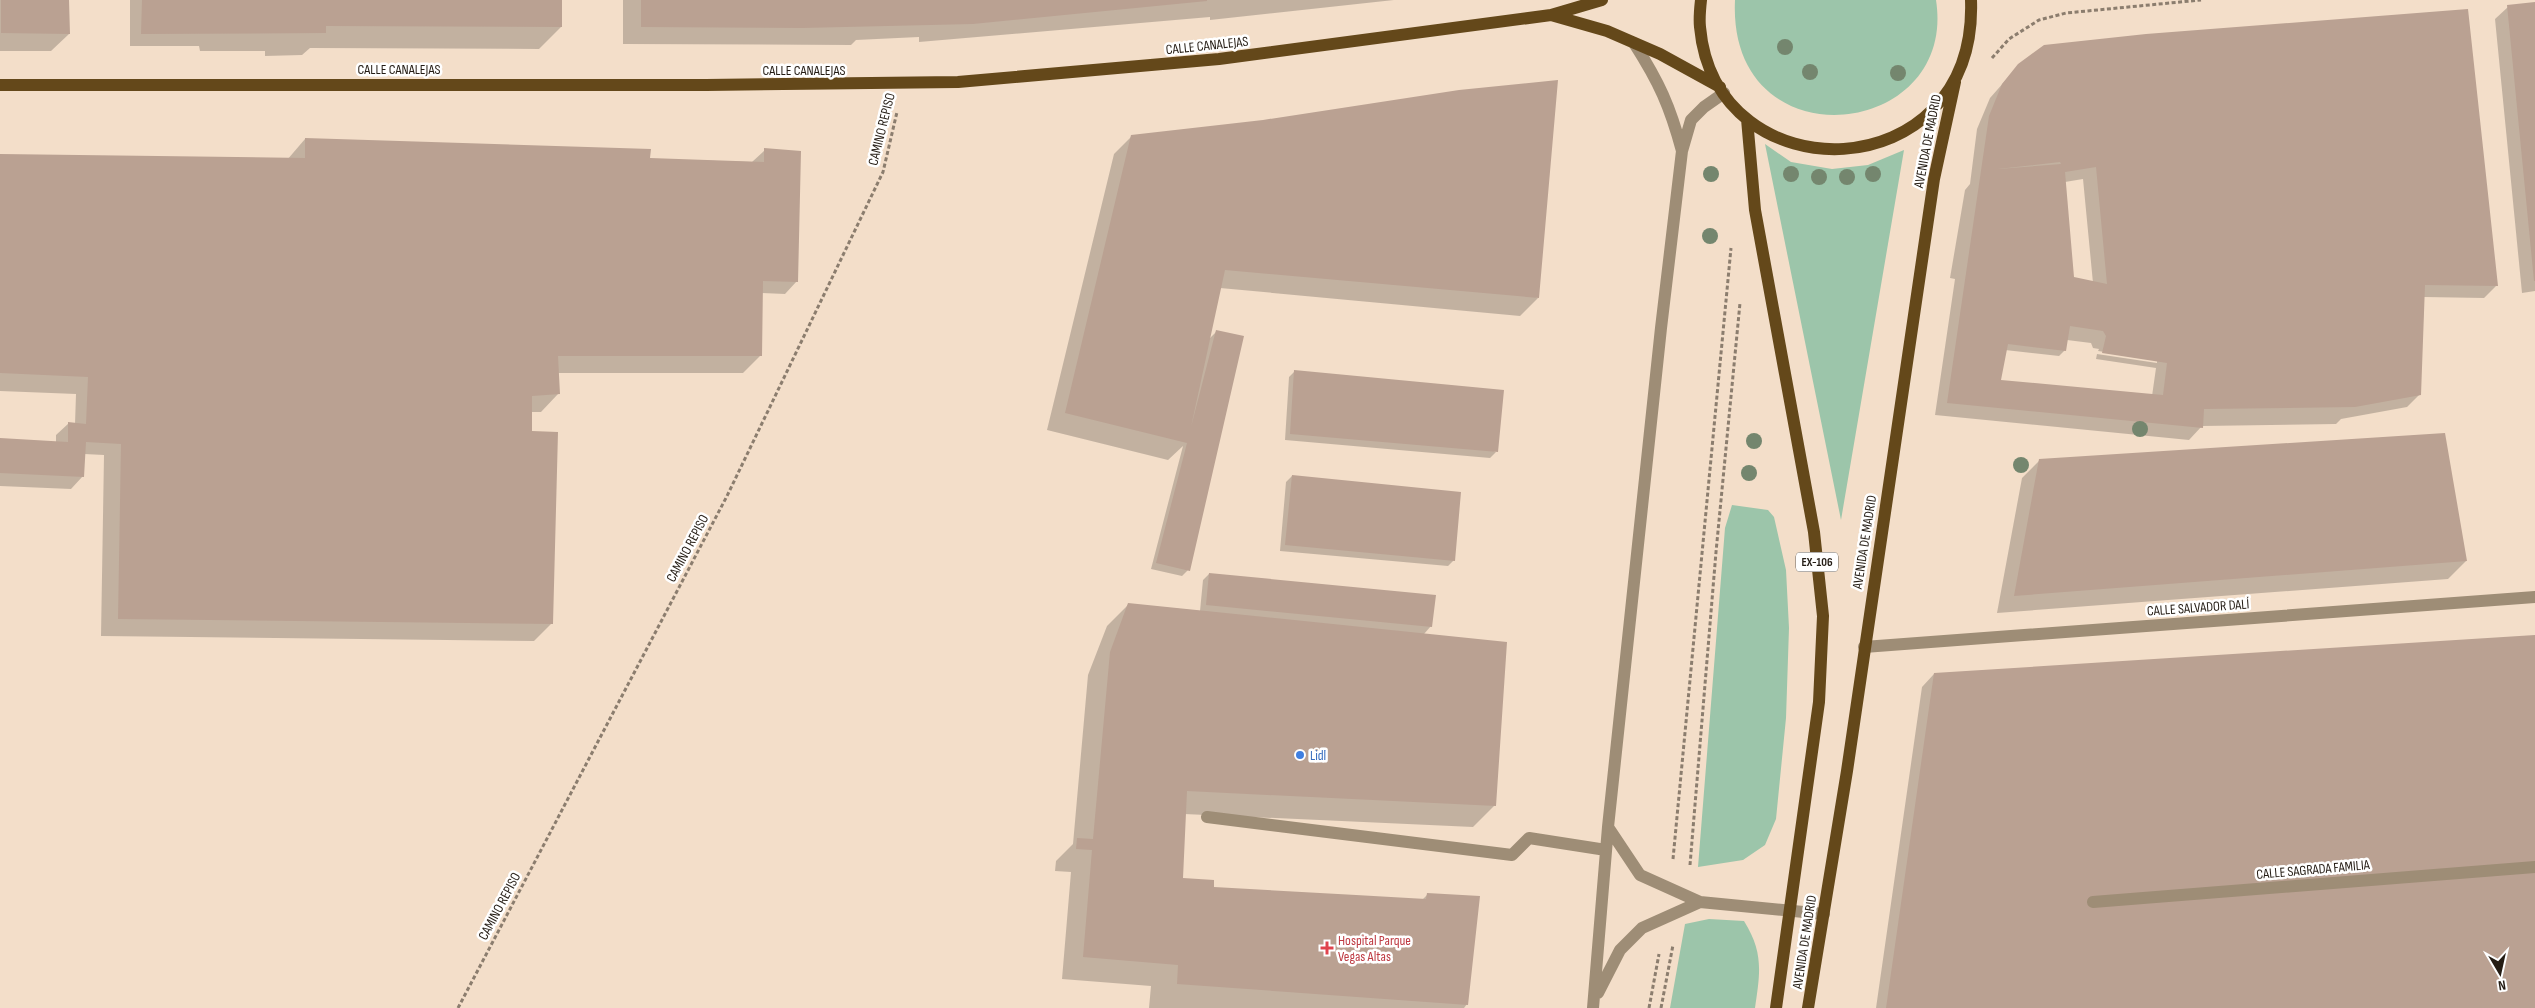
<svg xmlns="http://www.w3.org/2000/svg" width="2535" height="1008" font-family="'Sofia Sans Condensed',sans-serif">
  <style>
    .green { fill: #9cc5aa }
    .shadow { fill: #0003; fill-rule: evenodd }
    .building { fill: #baa192; fill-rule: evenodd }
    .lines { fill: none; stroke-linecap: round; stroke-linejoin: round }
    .path { stroke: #8b7d6e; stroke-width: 3; stroke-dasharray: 4 2.5; stroke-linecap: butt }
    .minor { stroke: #9e8d76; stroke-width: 12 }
    .major { stroke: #64481a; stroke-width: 12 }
    .tree { fill: #74866e }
    .shop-dot { fill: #3f7fe0; stroke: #fff; stroke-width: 2 }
    .health-dot { fill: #e0444e; stroke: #fff; stroke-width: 2 }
    .labels { text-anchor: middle; stroke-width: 5; stroke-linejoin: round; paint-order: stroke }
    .shield { fill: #fff; stroke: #66605a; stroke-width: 1 }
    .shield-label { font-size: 12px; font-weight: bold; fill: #241c14 }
    .street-label { font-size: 14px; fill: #241c14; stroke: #fff }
    .shop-label { font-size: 14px; fill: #366cbe; stroke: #fff; text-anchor: start }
    .health-label { font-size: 14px; fill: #be3a42; stroke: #fff; text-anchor: start }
  </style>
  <rect width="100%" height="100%" fill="#f3dec9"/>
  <path class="green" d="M1735 0H1936C1958 141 1727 165 1735 0Z
    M1765 144 1791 162 1832 169 1868 165 1904 150 1841 520Z
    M1732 505 1768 510 1774 517 1786 570 1789 628 1786 718 1776 819 1765 845 1743 860 1698 867 1725 528Z
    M1709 919 1744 921C1764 953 1760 973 1755 1008H1670L1685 924Z"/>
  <path class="shadow" d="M0 0H68L69 34 51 51H0Z
    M130 0H561V27L539 49 310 48 302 55 265 56V51H200L199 46H130Z
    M623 0H1394L1210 20V17L919 42V37L856 40 851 45 623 44Z
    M2535 3V291L2522 293 2495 19 2508 7Z
    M2019 65 2496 286 2484 298 2424 297 2420 394 2407 407 2341 419 2336 424 2202 426 2189 440 1935 415 1955 279 1950 278 1965 190 1970 184 1977 129 1990 98ZM2083 179 2093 283 2070 279 2065 182ZM2067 340 2091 343 2093 348 2099 349 2098 351 2157 360V363L2097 354 2096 359 2156 368 2152 396 1999 381 2005 350 2059 356 2065 350Z
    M1132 136 1538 298 1520 316 1220 288 1209 339 1216 332 1188 570 1182 576 1151 569 1183 446 1168 460 1047 430 1114 154Z
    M305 139 649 159 752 162 765 150 797 281 785 294 761 293V355L743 373H557L558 394 541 412H531V432L552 623 534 641 101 636 104 455 84 454 83 476 71 489 0 486V439L56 442V435L69 423 75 424 76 394 0 391V157L287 160Z
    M1295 371 1496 452 1490 458 1285 440 1289 377Z
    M2040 460 2466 561 2448 579 1997 613 2022 478Z
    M1292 476 1454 560 1448 566 1280 551 1286 482Z
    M1209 574 1431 626 1424 634 1495 805 1473 827 1184 814 1181 882 1213 888 1422 900 1427 895 1467 1004 1464 1008H1149L1151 986 1062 979 1071 872 1055 871 1056 861 1073 844 1088 675 1107 626 1129 604 1200 611 1203 580Z
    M2535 636V1008H1876L1922 687 1934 674Z"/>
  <path class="building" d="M1 0H69L70 34 1 33Z
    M142 0H562V27L326 26V33L141 34Z
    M641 0H1207V1L973 24 802 28 641 27Z
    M2535 2V281H2534L2507 5Z
    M2468 9 2498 286 2425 285 2421 395 2355 407 2204 409 2203 428 1947 403 1989 116 2002 84 2018 64 2044 45 2146 34ZM2060 162 2061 164 1998 169ZM2096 167 2107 284 2074 277 2065 172ZM2070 326 2103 331 2106 336 2102 353 2167 363 2163 395 2001 380 2008 344 2066 351Z
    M1558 80 1539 298 1225 270 1191 427 1216 330 1244 336 1190 571 1156 563 1187 443 1065 413 1131 135 1263 120 1459 90Z
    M305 138 651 149 650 158 764 162V148L801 151 798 282 763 281 762 356H558L560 394 532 396V431L558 432 553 624 118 619 121 444 86 442 84 477 0 473V438L68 442V422L86 424 88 377 0 373V154L305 158Z
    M1294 370 1504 390 1498 452 1290 434Z
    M2445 433 2467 561 2014 596 2039 459Z
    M1292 475 1461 492 1455 561 1285 545Z
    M1209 573 1436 595 1432 627 1206 605Z
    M1128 603 1507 642 1496 806 1187 791 1183 878 1214 880V887L1356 895 1426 899 1427 893 1480 896 1468 1005 1177 984 1178 965 1083 957 1092 850 1076 849 1077 838 1093 839 1110 652Z
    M2535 635V1008H1886L1934 673Z"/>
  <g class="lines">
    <path class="path" d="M1992 58 2009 39 2039 20 2066 13 2201 0
      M1673 859 1731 248
      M1690 865 1716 552 1740 303
      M458 1008 727 496 883 172 897 112
      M1649 1008 1659 954
      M1661 1008 1673 945"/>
    <path class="minor" d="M1634 43C1659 82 1670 106 1682 151
      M1864 647 2535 597
      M1207 817 1512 855 1529 838 1606 850
      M1608 827 1640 875 1700 902 1824 914
      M2093 902 2535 867
      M1598 993 1620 950 1642 928 1700 902
      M1593 1008 1608 827 1661 328 1682 151 1691 120 1704 107 1724 93"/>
    <path class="major" d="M1701 0C1700 9 1699 18 1700 27 1715 197 1978 191 1971 0
      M1551 15 1607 31 1660 54 1720 87
      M0 85H706L958 82 1219 59 1551 15 1602 0
      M1747 119 1755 210 1814 532 1823 616 1819 702 1776 1008
      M1808 1008 1847 771 1934 179 1955 82"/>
  </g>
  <g class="tree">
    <circle cx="1785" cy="47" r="8"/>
    <circle cx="1810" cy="72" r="8"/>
    <circle cx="1898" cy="73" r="8"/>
    <circle cx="1711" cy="174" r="8"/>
    <circle cx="1791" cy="174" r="8"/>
    <circle cx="1873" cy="174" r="8"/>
    <circle cx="1819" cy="177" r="8"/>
    <circle cx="1847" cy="177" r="8"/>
    <circle cx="1710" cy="236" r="8"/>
    <circle cx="2140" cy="429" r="8"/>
    <circle cx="1754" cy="441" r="8"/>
    <circle cx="2021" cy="465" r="8"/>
    <circle cx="1749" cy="473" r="8"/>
  </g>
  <circle class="shop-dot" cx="1300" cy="755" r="5"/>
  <path class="health-dot" d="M1324.5 940.5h5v5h5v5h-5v5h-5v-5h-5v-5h5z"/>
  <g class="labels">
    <rect class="shield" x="1796" y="552.5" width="42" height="19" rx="4"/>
    <g class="shield-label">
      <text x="1817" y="566">EX-106</text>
    </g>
    <g class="street-label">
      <text transform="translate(1207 45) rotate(-6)" y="5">CALLE CANALEJAS</text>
      <text x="399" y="74">CALLE CANALEJAS</text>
      <text x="804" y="75">CALLE CANALEJAS</text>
      <text transform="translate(881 129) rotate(-76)" y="5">CAMINO REPISO</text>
      <text transform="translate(1927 141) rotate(-79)" y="5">AVENIDA DE MADRID</text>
      <text transform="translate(1864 542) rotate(-81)" y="5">AVENIDA DE MADRID</text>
      <text transform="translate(687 548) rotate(-62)" y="5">CAMINO REPISO</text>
      <text transform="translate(2198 607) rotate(-4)" y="5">CALLE SALVADOR DALÍ</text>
      <text transform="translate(2313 869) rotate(-5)" y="5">CALLE SAGRADA FAMILIA</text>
      <text transform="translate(499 906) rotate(-62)" y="5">CAMINO REPISO</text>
      <text transform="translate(1804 942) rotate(-81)" y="5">AVENIDA DE MADRID</text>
    </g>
    <g class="shop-label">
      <text x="1310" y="760">Lidl</text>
    </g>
    <g class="health-label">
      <text x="1338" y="945">Hospital Parque<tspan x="1338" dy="16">Vegas Altas</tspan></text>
    </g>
  </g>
  <g transform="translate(2500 973) rotate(171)" stroke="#ffffff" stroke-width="4" paint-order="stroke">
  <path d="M0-4L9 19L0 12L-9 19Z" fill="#241c14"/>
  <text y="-8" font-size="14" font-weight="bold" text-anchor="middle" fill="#241c14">N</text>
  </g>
</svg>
